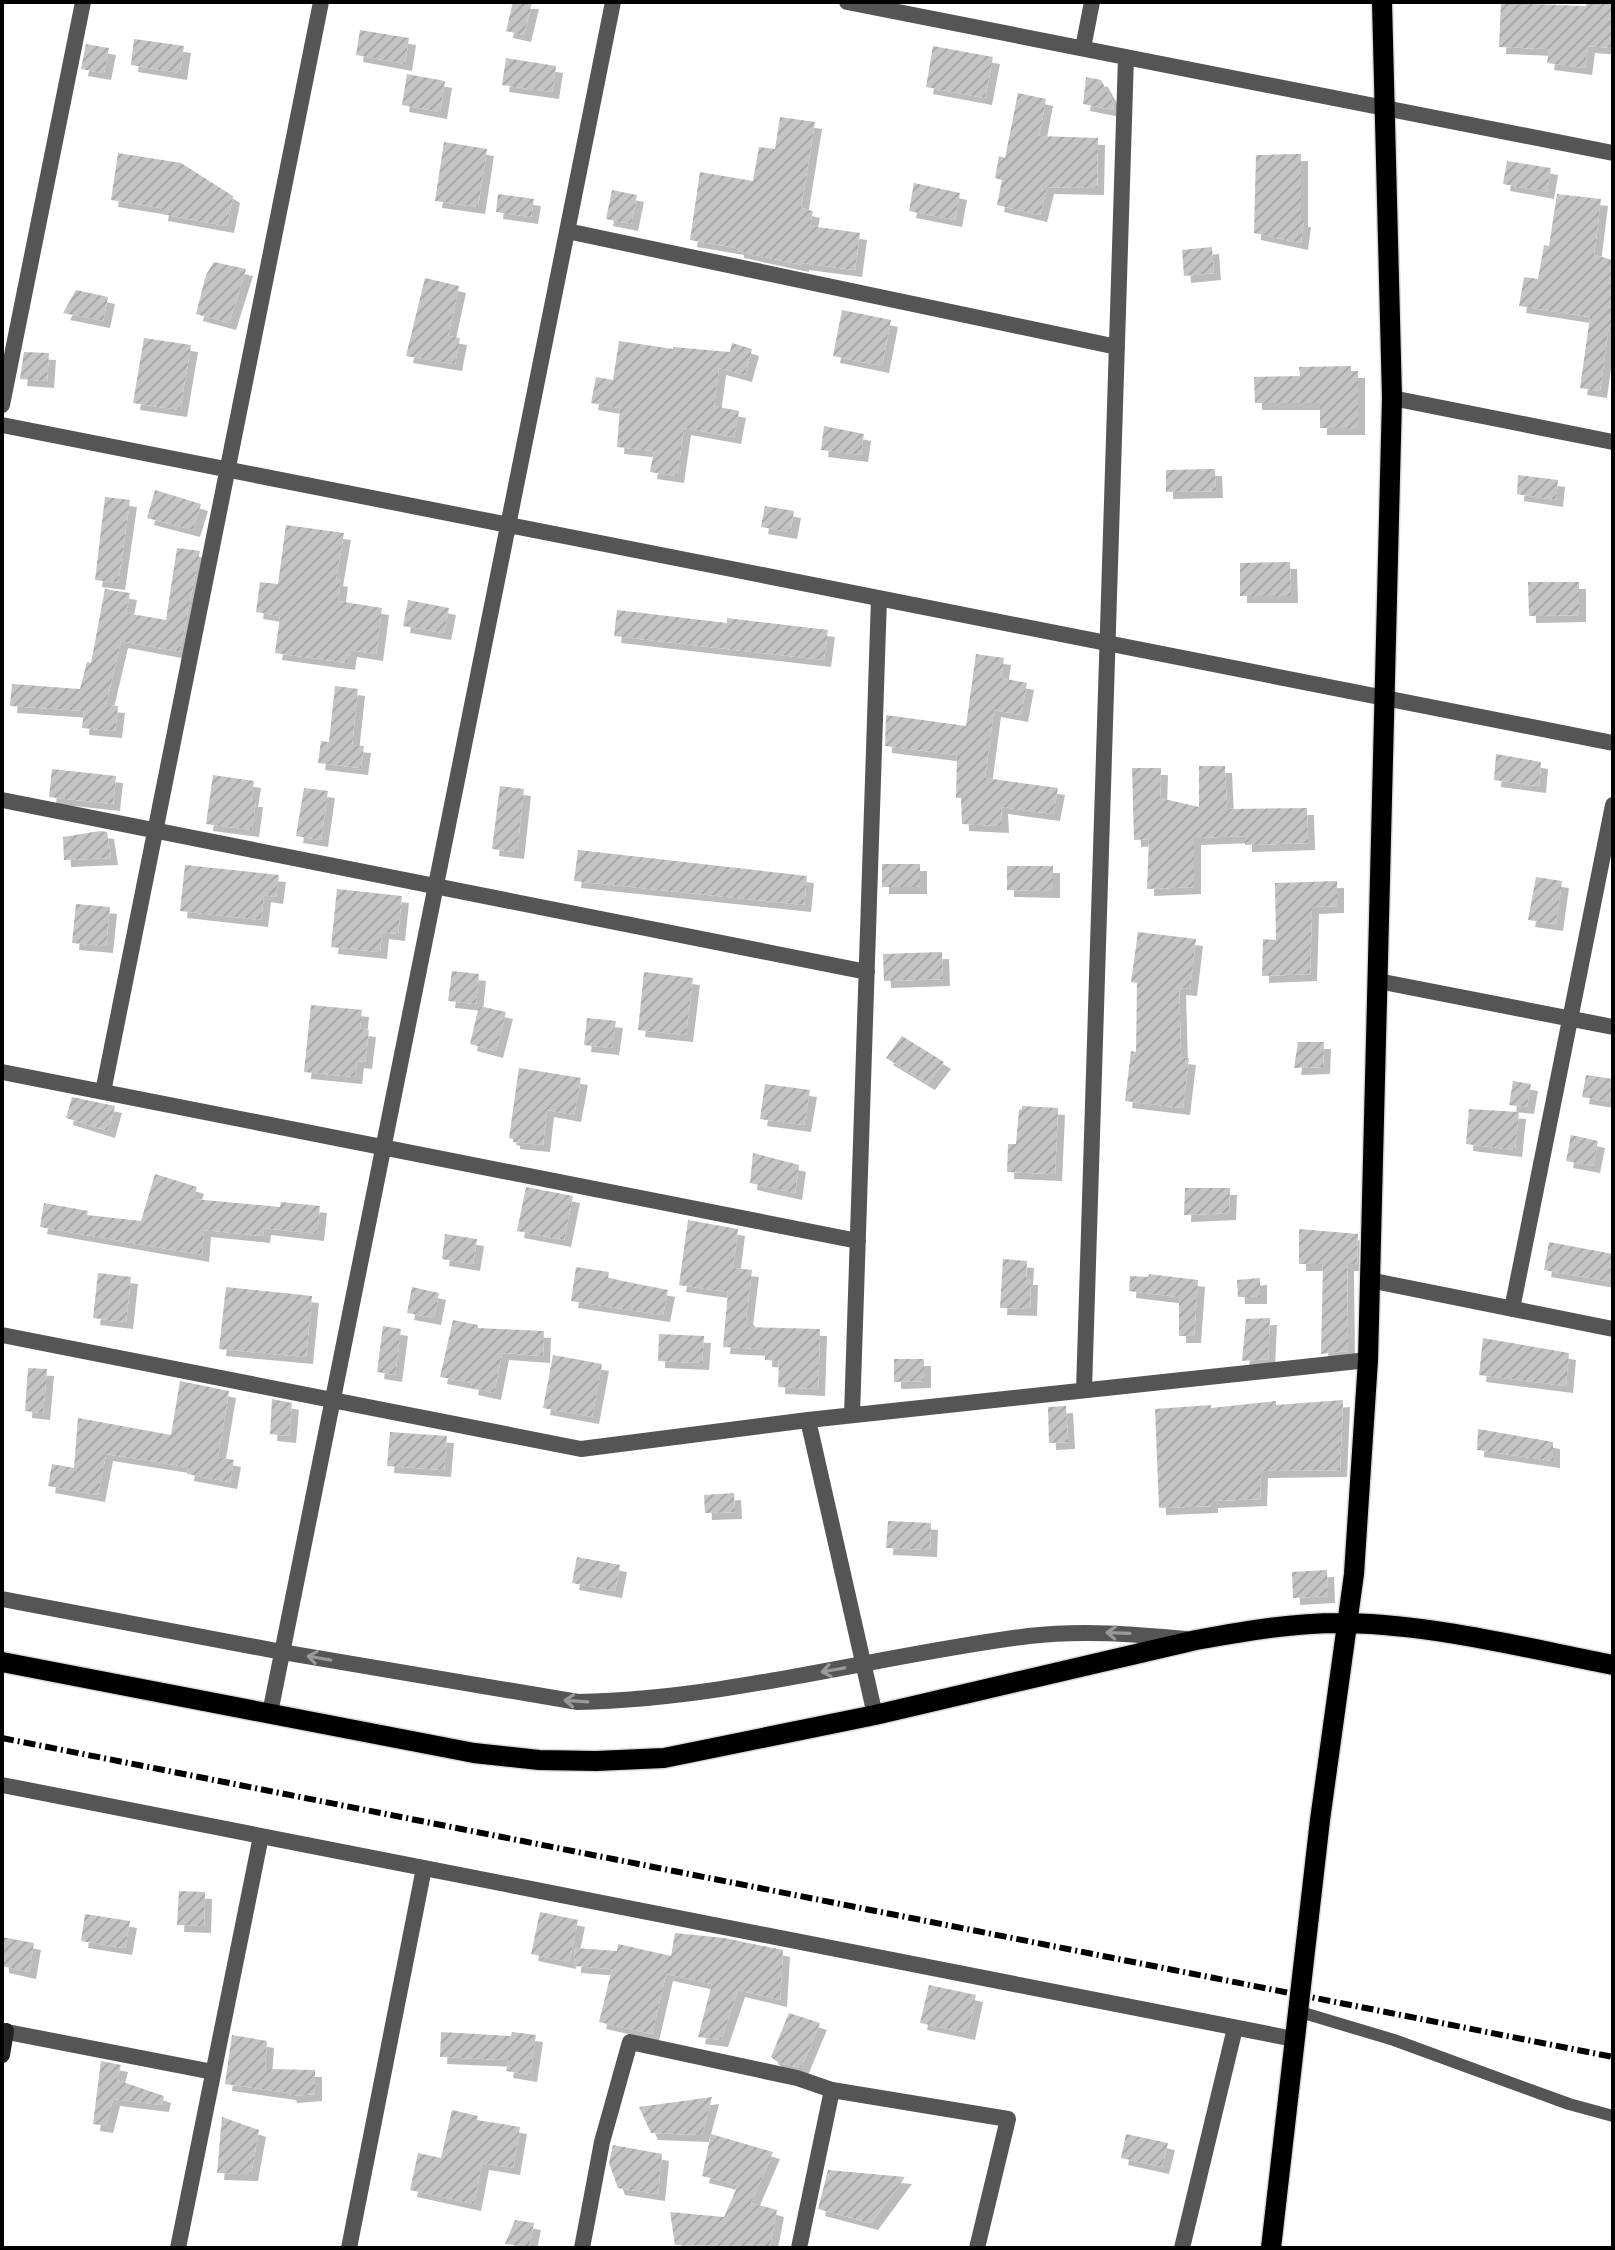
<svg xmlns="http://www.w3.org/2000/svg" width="1615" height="2250" font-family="Raleway,sans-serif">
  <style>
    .building { fill: url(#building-hatch); filter: url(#shadow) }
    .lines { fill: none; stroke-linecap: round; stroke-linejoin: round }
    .primary-casing { stroke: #dbdbdb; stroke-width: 23 }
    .lane { stroke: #555; stroke-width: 12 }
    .street { stroke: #555; stroke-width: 16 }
    .secondary { stroke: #222; stroke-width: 16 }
    .primary { stroke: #000; stroke-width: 20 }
    .rail { stroke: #000; stroke-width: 6; stroke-dasharray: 12 4 2 4; stroke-linecap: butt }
    .oneway { stroke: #999 }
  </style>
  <defs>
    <pattern id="building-hatch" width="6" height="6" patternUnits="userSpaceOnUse" patternTransform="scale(2)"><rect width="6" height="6" fill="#c4c4c4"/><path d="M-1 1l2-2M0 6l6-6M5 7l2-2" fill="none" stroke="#a7a7a7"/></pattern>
    <filter id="shadow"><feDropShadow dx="7" dy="7" stdDeviation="0" flood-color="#0004"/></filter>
  </defs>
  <rect width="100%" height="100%" fill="#fff"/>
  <path class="building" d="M513 2H532L524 35 506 31Z
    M1587 2H1613V48L1588 46 1585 68 1547 63 1549 49 1499 47 1501 3 1586 6Z
    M360 30 409 38 405 64 356 55Z
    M134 39 184 46 180 73 131 65Z
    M86 44 109 48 104 73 81 69Z
    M933 46 993 57 985 98 926 87Z
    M506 58 556 66 552 92 502 85Z
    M407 74 445 81 440 112 402 105Z
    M1086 77 1101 80 1114 104 1113 110 1083 104Z
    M1018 93 1046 99 1039 136 1098 138 1097 188 1047 187 1040 215 997 205 1002 180 995 178 999 156 1005 158Z
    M780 117 815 122 801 208 813 211 810 226 860 233 855 270 802 263V265L737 251V248L690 240 700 172 753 181 759 147 775 149Z
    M444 142 487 149 478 207 435 201Z
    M118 153 181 163 233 196 227 226 161 214 162 208 111 200Z
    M1301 154V220H1304L1301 243 1254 233 1256 155Z
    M1507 161 1551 168 1547 192 1503 184Z
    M914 183 960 193 955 220 909 211Z
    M612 190 637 195 631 224 606 219Z
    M498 194 534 199 531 217 496 212Z
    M1557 194 1601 199 1594 255 1613 260V326L1609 325 1600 391 1580 388 1590 317 1519 306 1524 277 1538 279 1544 245 1549 246Z
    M1212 247 1214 273 1184 276 1182 250Z
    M214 262 246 269 229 323 196 314 206 275Z
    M425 278 459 286 448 336 460 338 455 364 406 356Z
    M76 290 108 297 103 321 63 313Z
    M842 310 891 320 882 366 833 356Z
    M144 338 191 345 180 410 133 403Z
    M619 341 673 349V347L730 352 732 343 752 349 745 375 719 368 714 406 739 411 734 437 684 428 677 476 650 472 654 451 617 447 620 408 591 403 596 377 613 380Z
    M24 352 49 353 47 381 20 379Z
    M1351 366V371H1358V428H1320V403H1255L1254 377 1300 376 1299 367Z
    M824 426 864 434 861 455 821 450Z
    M1215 469 1216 491 1166 492V470Z
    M1518 475 1558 480 1556 500 1517 494Z
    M155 490 201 504 193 530 147 518Z
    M105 497 130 500 118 583 95 580Z
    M765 506 794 511 790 532 761 527Z
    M286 525 344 533 336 579 341 580 338 601 382 608 376 654 350 650 348 663 275 653 280 616 256 612 260 582 278 584Z
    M177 548 200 551 180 652 121 641 106 705 118 706 115 731 82 728 84 711 10 706 12 684 80 689 87 662 91 663 105 589 130 593 126 613 166 620Z
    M1290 562 1291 596H1240V563Z
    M1528 582H1579V615L1529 616Z
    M408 600 449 608 444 633 403 626Z
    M617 610 727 623V618L828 630 824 660 614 636Z
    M976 654 1004 658 1001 678 1027 683 1021 715 994 710 985 778 1058 788 1053 814 1001 807 1002 826 962 824 961 798H956L957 755 885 746 886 715 966 726Z
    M335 686 358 689 352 745 364 746 361 768 318 763 321 741 329 742Z
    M1496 754 1541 762 1539 786 1494 780Z
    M1199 766H1225L1227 809 1307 808 1308 843 1245 845V836L1194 838V887L1147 889 1149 839 1134 840 1132 768H1161L1160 798 1199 807Z
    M52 769 116 776 113 804 49 797Z
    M213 775 254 781 251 800H256L252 830 206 824Z
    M500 786 524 789 517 852 492 849Z
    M304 788 328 791 321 840 296 836Z
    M100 831 107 832 111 858 64 860 63 837Z
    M578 850 807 876 804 905 574 881Z
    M882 864H920V887H882Z
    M185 865 279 875 276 897 264 895 261 920 180 911Z
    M1007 866H1053V891L1007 890Z
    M1536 877 1562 881 1556 924 1528 920Z
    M1337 881V906L1312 907 1310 974 1262 976 1263 939 1276 940 1275 883Z
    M337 889 402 896 398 934 382 932 380 952 331 947Z
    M76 904 110 907 106 946 72 943Z
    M1138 932 1196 939 1190 989 1179 988 1181 1057 1189 1058 1183 1108 1125 1101 1131 1051 1136 1052 1137 983 1131 982Z
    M942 952 943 979 884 981 883 954Z
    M452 971 479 974 476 1004 448 1001Z
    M644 972 693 978 686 1035 638 1030Z
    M311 1005 362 1010 360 1029 369 1030 365 1062 357 1061 355 1077 304 1072Z
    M479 1006 506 1012 496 1051 470 1044Z
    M587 1018 616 1021 612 1048 584 1045Z
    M902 1036 944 1062 928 1083 886 1058Z
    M1298 1042H1324L1323 1067 1294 1068Z
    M519 1068 581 1078 574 1115 547 1110 543 1145 513 1142V1139L509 1138Z
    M1586 1075 1613 1079V1102L1582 1097Z
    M1513 1081 1531 1084 1527 1107 1509 1105Z
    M765 1084 810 1090 804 1125 760 1119Z
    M72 1097 115 1106 108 1131 66 1118Z
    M1022 1106 1058 1108 1055 1174 1007 1172 1008 1144H1016L1019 1110 1022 1109Z
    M1469 1109 1519 1112 1515 1150 1466 1144Z
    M1571 1135 1598 1141 1593 1166 1566 1161Z
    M753 1153 799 1165 795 1193 750 1183Z
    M155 1174 197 1187 193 1199 280 1207 281 1202 320 1206 317 1234 264 1228 263 1236 204 1230 202 1255 40 1227 44 1203 88 1211 87 1215 141 1221Z
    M526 1187 573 1196 564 1240 517 1231Z
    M1185 1188H1230L1229 1213 1184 1215Z
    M688 1220 738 1229 733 1268 752 1270 746 1318 748 1319V1327L820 1329 818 1389 778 1387 779 1361 765 1360V1349L723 1347 728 1292 679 1285Z
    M1299 1229 1358 1234 1357 1264H1347L1348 1351 1321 1354 1323 1264H1299Z
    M445 1234 477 1239 473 1264 442 1259Z
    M1549 1242 1613 1254V1282L1544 1270Z
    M1003 1259 1027 1261 1026 1278H1031L1030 1309 1000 1308Z
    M576 1267 609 1272 608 1278 668 1290 663 1315 571 1301Z
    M98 1273 131 1277 126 1322 93 1318Z
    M1149 1274 1198 1280 1194 1336H1179V1297L1129 1291 1130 1276 1148 1277Z
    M1260 1278V1297H1238L1237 1280Z
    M226 1287 312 1296 306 1357 219 1349Z
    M412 1287 439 1293 434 1318 407 1313Z
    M1270 1318 1268 1359 1242 1361 1246 1319Z
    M453 1320 478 1325V1328L544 1331 543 1356 502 1353 494 1393 471 1388 472 1383 440 1377Z
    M383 1326 401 1329 395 1375 377 1372Z
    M659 1334 704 1336 702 1363 658 1361Z
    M1483 1338 1569 1353 1566 1386 1479 1375Z
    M553 1355 602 1364 592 1417 543 1408Z
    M894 1359H924V1381L894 1382Z
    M28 1368 47 1369 43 1413 25 1411Z
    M180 1381 229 1391 218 1457 234 1460 230 1482 187 1474 188 1467 106 1454 98 1495 48 1486 52 1464 74 1468 78 1418 171 1435Z
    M272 1399 292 1403 289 1436 270 1434Z
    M1343 1400 1340 1470 1261 1471 1260 1499 1211 1501V1506L1159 1508 1155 1409 1211 1405V1408L1276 1401V1405Z
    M1066 1406 1068 1442 1049 1443 1048 1407Z
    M1478 1429 1553 1442V1461L1477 1450Z
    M390 1432 447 1436 444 1470 387 1466Z
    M734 1493 735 1512 705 1513 704 1495Z
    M888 1521 931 1523 930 1550 886 1548Z
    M577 1557 620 1565 615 1591 572 1583Z
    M1327 1570 1328 1596 1293 1598 1292 1572Z
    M179 1891 205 1892 204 1926 177 1925Z
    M540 1912 578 1920 569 1962 531 1954Z
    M85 1914 130 1921 125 1948 81 1941Z
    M675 1933 724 1938 783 1950 780 2000 738 1990 721 2040 698 2037 712 1984 666 1974 652 2034 599 2022 612 1969 574 1966 575 1948 617 1951 618 1944 671 1956Z
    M2 1937 34 1943 29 1972 2 1966Z
    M929 1985 976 1995 968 2033 920 2023Z
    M789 2013 820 2023 801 2068 779 2063 771 2057Z
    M441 2032 511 2036 512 2032 536 2035 530 2075 506 2071 508 2060 440 2057Z
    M232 2035 267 2041 265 2069 315 2070V2094L290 2096 289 2093 225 2084Z
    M101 2061 121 2065 117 2080 164 2096 162 2105 113 2099 106 2126 93 2124Z
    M712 2097 702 2135 651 2133 639 2107Z
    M452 2110 478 2116 477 2120 520 2127 513 2168 482 2163 474 2204 410 2190 418 2153 441 2158Z
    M222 2117 259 2130 251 2174 217 2173Z
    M711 2134 773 2152 751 2203 777 2210 770 2246 675 2245 670 2212 724 2217 738 2185 702 2176Z
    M1126 2134 1168 2143 1162 2167 1121 2158Z
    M613 2145 662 2154 658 2194 618 2188 609 2163Z
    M828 2170 905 2177 871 2223 818 2209Z
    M515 2220 534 2223 529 2247 505 2244Z"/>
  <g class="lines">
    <defs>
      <path id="primary" d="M2 1662 474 1753 539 1760 596 1761 664 1758 875 1715 1196 1640C1246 1631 1296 1622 1347 1623 1436 1625 1526 1648 1613 1665
        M1271 2248 1320 1820 1354 1574 1368 1360 1392 398 1382 2"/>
    </defs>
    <use href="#primary" class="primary-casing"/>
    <path class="lane" d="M1297 2011 1394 2040 1569 2104 1613 2116"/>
    <path class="street" d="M847 2 1613 153
      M1083 48 1092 2
      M567 231 1117 347
      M1392 398 1613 442
      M2 405 83 2
      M2 425 1613 743
      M2 800 867 972
      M1378 981 1613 1027
      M2 1072 858 1241
      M103 1092 321 2
      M1369 1280 1613 1329
      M1512 1309 1613 805
      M2 1335 581 1449 808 1420 1368 1360
      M1084 1390 1126 57
      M852 1415 879 598
      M808 1420 875 1715
      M2 1599 282 1652 578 1702C730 1699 878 1655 1029 1636 1081 1630 1134 1634 1186 1639
      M270 1713 613 2
      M2 1785 1294 2039
      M2 2031 213 2072
      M178 2248 261 1836
      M349 2248 424 1868
      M582 2248 602 2142 630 2042 797 2078 832 2090 1008 2119 977 2248
      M799 2248 832 2090
      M1182 2248 1235 2028"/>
    <path class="secondary" d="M2 2055 6 2031"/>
    <use href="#primary" class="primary"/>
    <path class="rail" d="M2 1738 1613 2057"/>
  </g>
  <defs><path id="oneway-shaft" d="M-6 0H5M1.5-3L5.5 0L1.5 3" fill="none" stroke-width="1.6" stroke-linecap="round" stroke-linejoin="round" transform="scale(2)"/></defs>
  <g class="oneway">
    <use href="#oneway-shaft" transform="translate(1118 1633) rotate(-178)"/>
    <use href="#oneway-shaft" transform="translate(319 1658) rotate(-170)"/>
    <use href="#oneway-shaft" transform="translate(833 1670) rotate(170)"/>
    <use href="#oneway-shaft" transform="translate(576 1701) rotate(-176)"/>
  </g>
  <rect width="1615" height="2250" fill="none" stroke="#000000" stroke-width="8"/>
</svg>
